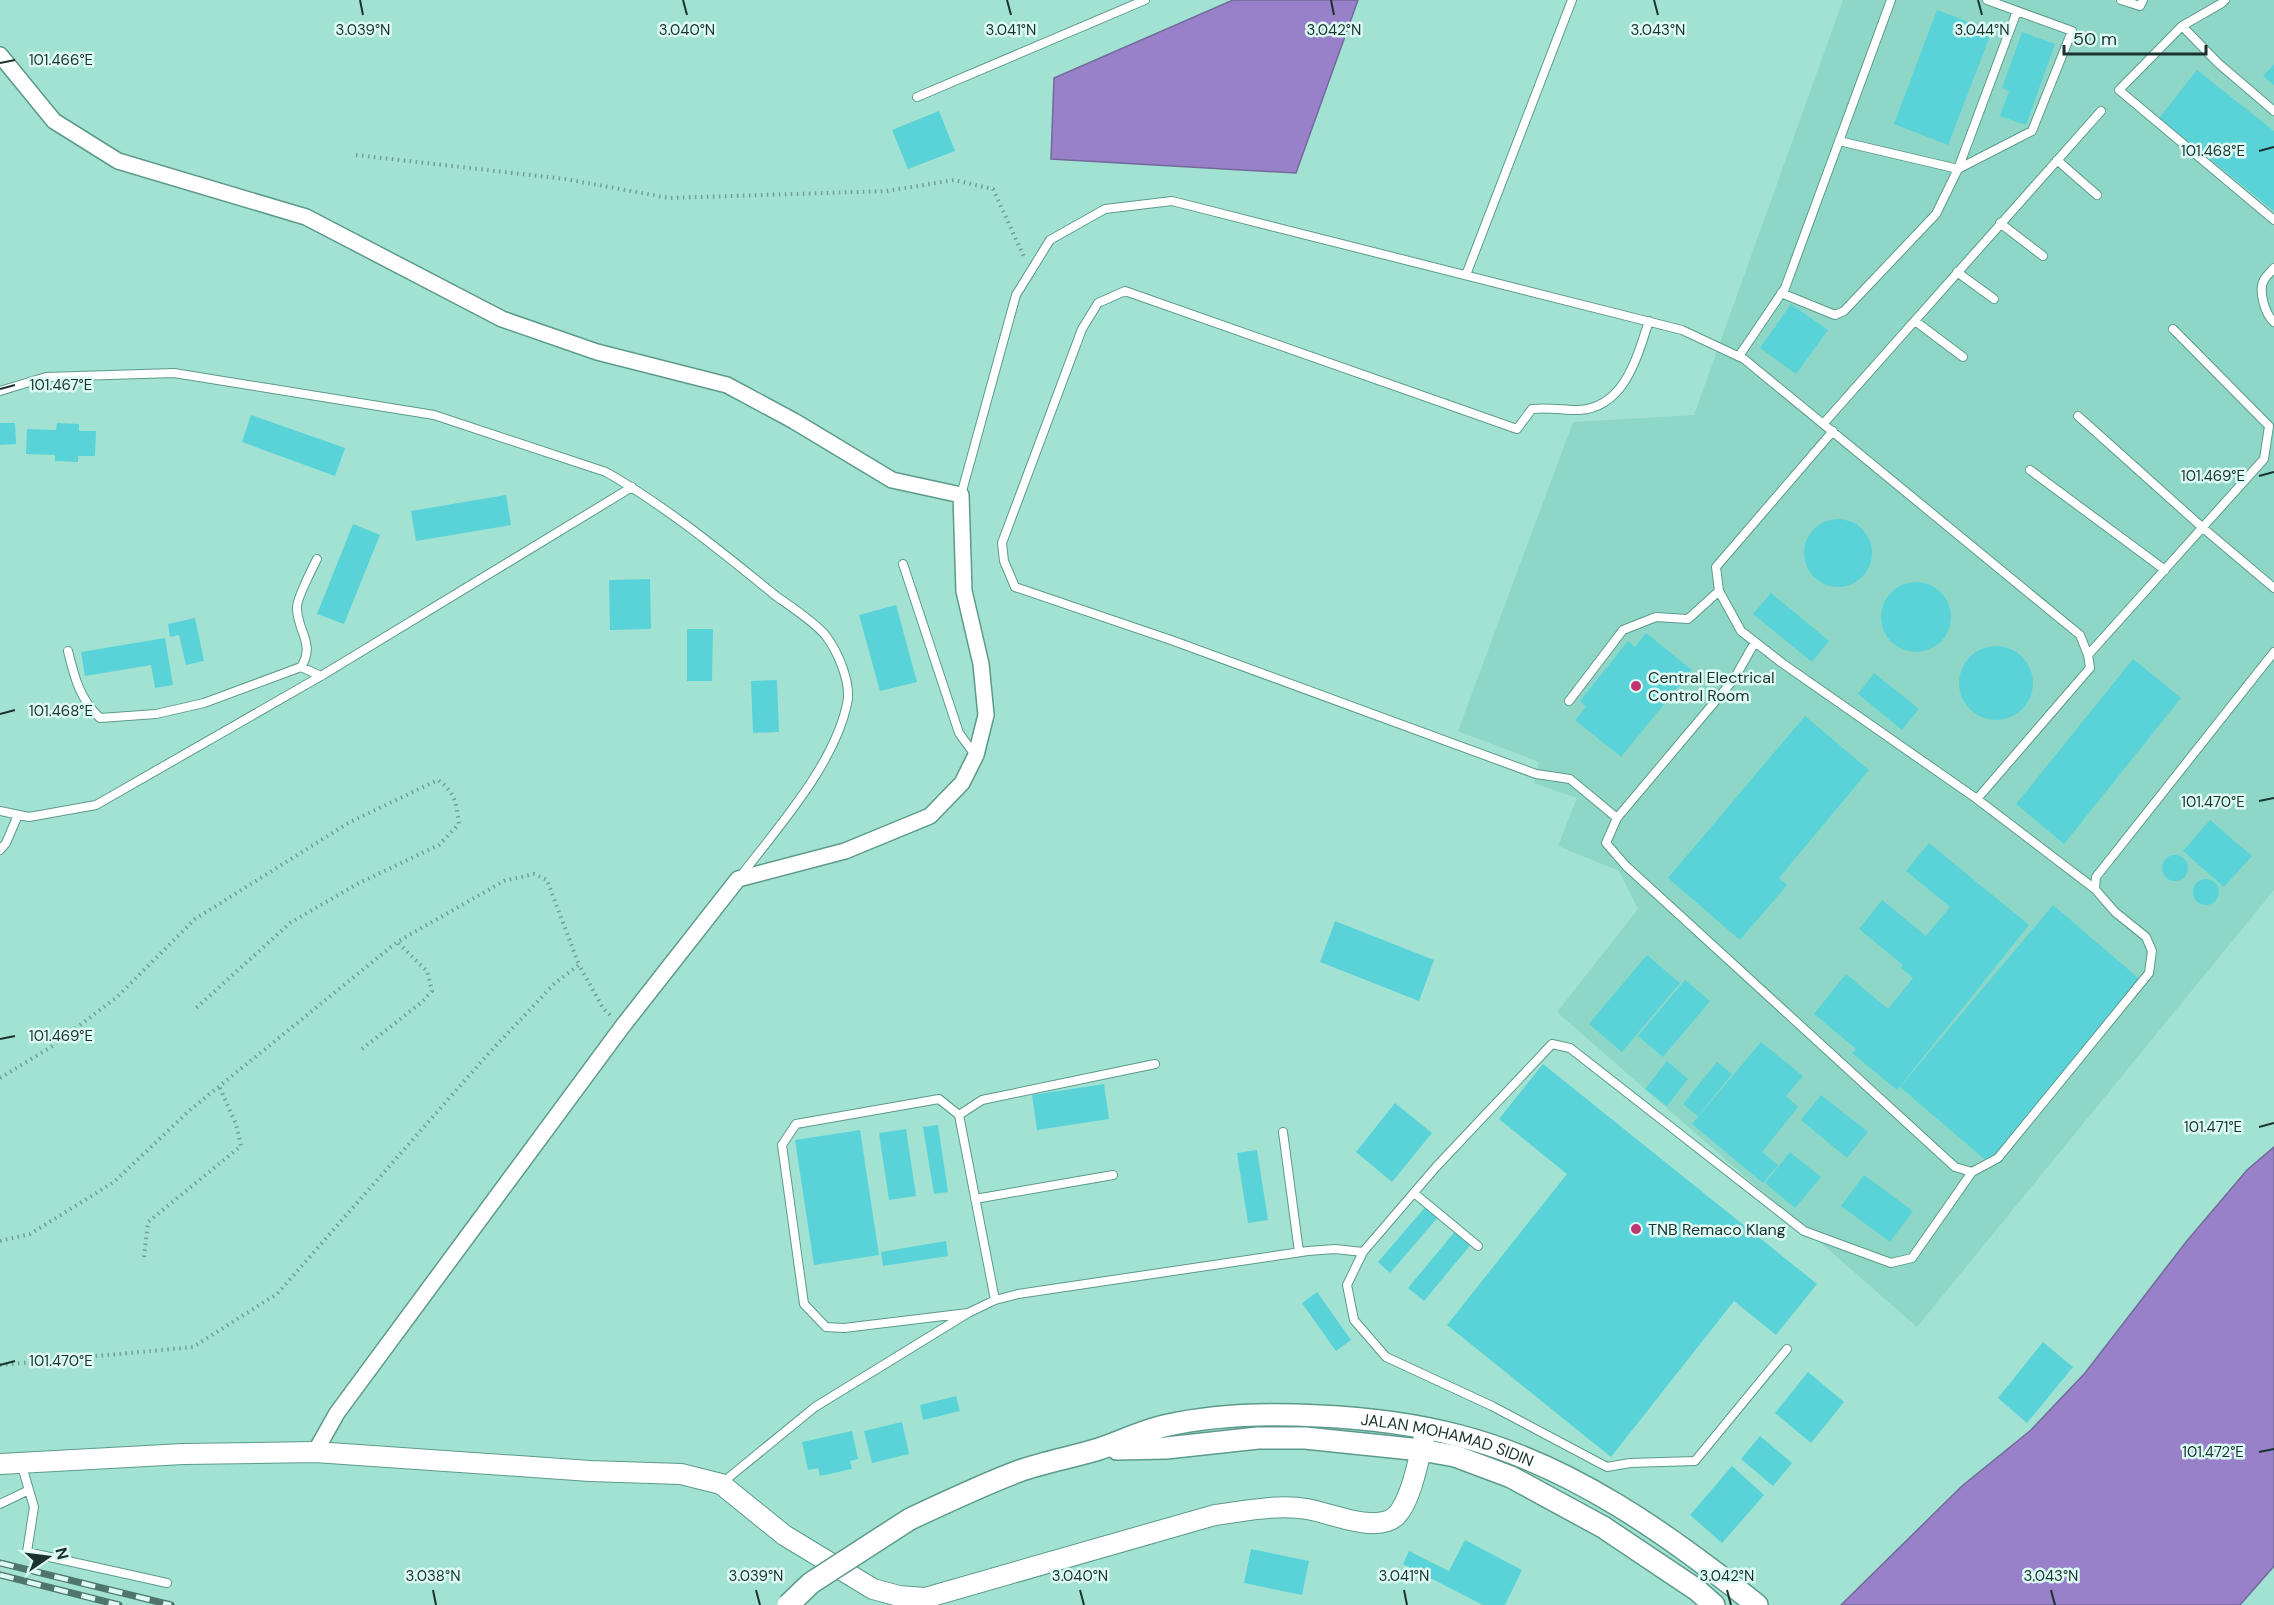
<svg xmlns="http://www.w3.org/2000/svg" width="2274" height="1605" font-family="'DM Sans',sans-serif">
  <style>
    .built { fill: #8ed7c7 }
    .water { fill: #9981ca; stroke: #736a9b; stroke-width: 1.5 }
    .building { fill: #59d3d8 }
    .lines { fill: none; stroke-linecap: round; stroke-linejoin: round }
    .service-casing { stroke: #5c9a8c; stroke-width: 10 }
    .minor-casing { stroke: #5c9a8c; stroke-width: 18 }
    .tertiary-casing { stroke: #5c9a8c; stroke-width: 22 }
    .secondary-casing { stroke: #5c9a8c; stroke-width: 24 }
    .path { stroke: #6fa095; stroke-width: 4; stroke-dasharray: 1.5 4.5; stroke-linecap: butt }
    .service { stroke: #fff; stroke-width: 8 }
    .minor { stroke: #fff; stroke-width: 15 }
    .tertiary { stroke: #fff; stroke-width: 20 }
    .secondary { stroke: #fff; stroke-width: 21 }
    .rail-casing { stroke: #4e766d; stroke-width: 7 }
    .rail { stroke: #ddfbf4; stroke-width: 4.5; stroke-dasharray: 14; stroke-linecap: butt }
    .secondary-bridge-casing { stroke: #5c9a8c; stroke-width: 24; stroke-linecap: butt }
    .secondary-bridge { stroke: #fff; stroke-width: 21 }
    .ticks { fill: none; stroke: #1a332e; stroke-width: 2 }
    .poi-dot { fill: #be3570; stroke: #ddfbf4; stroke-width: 2 }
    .labels { text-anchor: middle; stroke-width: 5; stroke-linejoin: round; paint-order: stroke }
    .poi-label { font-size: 16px; fill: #1a332e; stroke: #ddfbf4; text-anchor: start }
    .street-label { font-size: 16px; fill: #1a332e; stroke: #ddfbf4 }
    .ticks-label { font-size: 15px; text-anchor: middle; fill: #1a332e; stroke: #ddfbf4; stroke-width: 5; stroke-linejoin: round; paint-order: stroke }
  </style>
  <rect width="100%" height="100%" fill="#a2e2d3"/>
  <path class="built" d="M1843 0H2274V890L1917 1327 1557 1012 1638 909 1619 871 1558 846 1577 798 1534 783 1539 762 1458 731 1573 422 1694 415Z"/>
  <path class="water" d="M1233 0H1358L1296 173 1051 159 1054 78Z
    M2274 1147V1566L2240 1605H1841L1962 1486 2031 1430 2085 1373 2186 1242 2247 1170Z"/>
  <path class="building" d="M1937 10 1992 31 1948 145 1894 124Z
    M2022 32 2055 44 2026 125 2000 116 2009 91 2002 88Z
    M2274 64V85L2263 76Z
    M2197 70 2274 131V211L2159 118Z
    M939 111 955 151 908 169 892 130Z
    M1791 304 1828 330 1796 374 1760 348Z
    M251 415 345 448 335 476 242 442Z
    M0 423H15L16 444 0 445Z
    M57 423 79 424V431H96L95 456H78V462L55 461V455L26 454 27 429 56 430Z
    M506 495 511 525 416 541 411 511Z
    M1804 553a34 34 0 1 1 68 0a34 34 0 1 1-68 0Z
    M353 524 380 535 344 624 317 614Z
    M650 579 651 629 610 630 609 580Z
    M1881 617a35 35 0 1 1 70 0a35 35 0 1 1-70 0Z
    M1771 593 1829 641 1812 662 1753 614Z
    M896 605 917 682 880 691 859 615Z
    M195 618 204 661 186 665 179 635 170 637 168 624Z
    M687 629H713L712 681H687Z
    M1646 633 1692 670 1621 757 1575 720 1586 707 1580 701 1628 641 1635 647Z
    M165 638 173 685 155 688 151 665 85 676 81 652Z
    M1959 683a37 37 0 1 1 74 0a37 37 0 1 1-74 0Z
    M2133 659 2181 698 2064 844 2016 804Z
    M1874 673 1919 709 1902 730 1858 694Z
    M777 680 779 732 753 733 751 681Z
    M1805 716 1869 770 1779 878 1787 885 1740 940 1668 878Z
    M2210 820 2252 856 2224 887 2183 851Z
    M1929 843 2029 925 1897 1090 1852 1053 1856 1049 1814 1014 1846 974 1888 1009 1913 978 1901 968 1903 965 1859 929 1882 900 1926 936 1950 907 1906 871Z
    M2162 868a13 13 0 1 1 26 0a13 13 0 1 1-26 0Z
    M2193 892a13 13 0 1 1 26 0a13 13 0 1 1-26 0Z
    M2053 905 2143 982 1990 1164 1900 1087Z
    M1335 921 1434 960 1419 1001 1320 962Z
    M1647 955 1680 983 1622 1052 1589 1024Z
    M1685 980 1710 1001 1663 1057 1638 1036Z
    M1761 1042 1803 1076 1786 1096 1798 1107 1762 1152 1778 1165 1763 1183 1692 1124Z
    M1667 1061 1688 1079 1667 1106 1645 1089Z
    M1717 1062 1732 1074 1698 1116 1683 1104Z
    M1543 1064 1817 1284 1776 1335 1734 1301 1611 1457 1447 1325 1567 1174 1499 1119Z
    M1104 1084 1109 1119 1037 1130 1032 1095Z
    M1821 1095 1868 1132 1847 1158 1801 1120Z
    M1395 1103 1432 1133 1392 1182 1356 1152Z
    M938 1125 948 1192 934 1194 923 1127Z
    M906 1129 916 1196 889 1200 879 1133Z
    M860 1130 879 1255 814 1265 795 1140Z
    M1257 1150 1268 1220 1248 1223 1237 1153Z
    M1790 1152 1821 1177 1795 1208 1765 1183Z
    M1864 1175 1913 1211 1890 1242 1841 1206Z
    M1427 1205 1439 1216 1390 1273 1378 1262Z
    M1457 1229 1473 1242 1424 1301 1408 1288Z
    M946 1241 948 1256 883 1266 881 1252Z
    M1317 1292 1351 1340 1336 1351 1302 1303Z
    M2043 1342 2073 1367 2027 1423 1998 1398Z
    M1808 1372 1844 1402 1811 1443 1775 1413Z
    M956 1396 960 1411 923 1420 920 1405Z
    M902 1422 909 1454 872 1463 864 1431Z
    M852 1431 858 1459 850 1461 852 1469 820 1476 818 1468 808 1470 802 1442Z
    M1760 1436 1792 1463 1773 1486 1741 1459Z
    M1732 1466 1764 1495 1722 1543 1690 1515Z
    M1465 1540 1522 1570 1505 1605H1483L1403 1564 1409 1551 1449 1571Z
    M1251 1549 1309 1561 1302 1595 1244 1583Z"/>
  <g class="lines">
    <defs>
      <path id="service" d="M2121 0 2140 6 2143 0
        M2225 0 2222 3 2182 26 2218 63 2274 111
        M2182 26 2119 90 2274 220
        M917 97 1145 0
        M1839 141 1958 169 2032 131 2072 31 1987 0
        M2057 160 2097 195
        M2000 223 2043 256
        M2274 268C2271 272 2266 276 2264 280 2258 291 2265 314 2274 322
        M1957 272 1994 299
        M1466 275 1572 0
        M1781 293 1835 315 1844 311 1936 214 1958 169 2017 11
        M1915 321 1963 357
        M1739 356 1785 288 1891 0
        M0 391 46 377 174 373 434 415 606 472C667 507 722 552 776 596 790 606 816 623 826 636 838 652 852 684 847 704 834 765 778 827 740 877
        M2078 416 2203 528 2274 588
        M1824 423 2101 111
        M1833 431 1716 567 1719 591 1741 631 1782 663 1977 799 2095 889
        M2030 470 2165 570
        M961 495 1016 295 1050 240 1105 209 1172 201 1682 330 1744 359 2080 635 2088 655 2090 668 1977 799
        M903 564 959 733 975 755
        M1755 642 1734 679 1617 818 1606 843 1626 866 1955 1167 1972 1172 1998 1158 2149 973 2152 951 2146 937 2115 912 2095 889 2096 877 2274 652
        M68 651C74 676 80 700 100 718L156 714 204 703 301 667 321 676
        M2088 655 2264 459 2269 426 2173 329
        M301 667C316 644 297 631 297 608 296 600 312 569 317 559
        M1569 701 1623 630 1656 617 1688 619 1719 591
        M0 811 29 817 96 805 321 676 632 487
        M1617 818 1570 779 1536 774 1171 640 1015 587 1004 561 1002 543 1082 329 1098 303 1125 291 1517 429 1532 409C1548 407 1563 410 1579 410 1625 407 1637 357 1649 321
        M0 850 6 843 18 815
        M959 1115 982 1100 1155 1064
        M1283 1132 1299 1252
        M1414 1193 1478 1246
        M975 1199 1113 1175
        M968 1313 844 1328 826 1327 804 1304 782 1145 796 1124 939 1099 959 1115 995 1300
        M1787 1349 1695 1461 1630 1463 1607 1467 1492 1406 1386 1357 1354 1320 1347 1285 1363 1252 1436 1167 1552 1044 1570 1048 1804 1231 1891 1263 1912 1258 1972 1172
        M21 1463 34 1507 27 1552 167 1583
        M722 1483 815 1407 968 1313 995 1300 1018 1294 1308 1251 1335 1249 1363 1252
        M0 1504 29 1490"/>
      <path id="minor" d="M0 55 54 121 118 161 306 217 502 319 597 352 727 385 794 421 892 480 961 495 964 591 981 664 986 715 976 755 962 783 930 816 845 851 738 879 622 1027 337 1413 315 1452"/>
      <path id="tertiary" d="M0 1464 183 1454 315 1452 590 1471 681 1474 721 1484 784 1535 873 1589 899 1596 925 1598 1215 1515C1245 1511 1278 1504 1307 1509 1331 1513 1376 1534 1396 1516 1412 1500 1419 1456 1425 1434"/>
      <g id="secondary">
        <path d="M1117 1449 1166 1448 1258 1438H1305L1421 1450 1455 1456 1511 1477 1603 1527 1697 1590 1714 1605"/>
        <path id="s1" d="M910 1519C946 1502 982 1485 1019 1471 1045 1462 1073 1457 1099 1449 1120 1442 1142 1431 1164 1426 1215 1414 1267 1413 1319 1416 1366 1418 1414 1424 1460 1436 1571 1465 1668 1534 1757 1605"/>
      </g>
    </defs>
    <use href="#service" class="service-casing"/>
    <use href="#minor" class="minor-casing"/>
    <use href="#tertiary" class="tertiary-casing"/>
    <use href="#secondary" class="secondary-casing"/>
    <path class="path" d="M356 155 565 179 669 198 887 191 954 180 993 189 1024 257
      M362 1049 422 1002 432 991 427 971 397 942
      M0 1078 51 1047 117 997 195 919 350 822 438 780C456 793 456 803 459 824L439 845 359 883 290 923 194 1010
      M0 1241 30 1234 114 1182 190 1110 397 942 504 881 534 874 547 880 579 965
      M144 1257 148 1222 241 1146 236 1124 219 1086
      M0 1365 193 1347 277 1294 489 1053 555 983 579 965 603 1008 612 1017"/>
    <use href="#service" class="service"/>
    <use href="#minor" class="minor"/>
    <use href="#tertiary" class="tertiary"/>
    <use href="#secondary" class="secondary"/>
    <defs>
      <path id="rail" d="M0 1563 171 1605
        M0 1575 119 1605"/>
    </defs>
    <use href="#rail" class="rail-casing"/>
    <use href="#rail" class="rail"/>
    <defs>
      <path id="secondary-bridge" d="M788 1605 811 1583 910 1519"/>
    </defs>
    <use href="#secondary-bridge" class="secondary-bridge-casing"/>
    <use href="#secondary-bridge" class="secondary-bridge"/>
  </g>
  <path class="ticks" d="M360 0 363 15M683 0 687 15M1007 0 1011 15M1331 0 1334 15M1654 0 1658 15M1978 0 1982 15M0 63 15 60M2259 151 2274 147M0 389 15 385M2259 476 2274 472M0 714 15 710M2259 801 2274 798M0 1039 15 1036M2259 1127 2274 1123M0 1365 15 1361M2259 1452 2274 1449M433 1590 436 1605M756 1590 760 1605M1080 1590 1084 1605M1404 1590 1407 1605M1727 1590 1731 1605M2051 1590 2055 1605"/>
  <g class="poi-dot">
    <circle cx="1636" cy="686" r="6"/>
    <circle cx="1636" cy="1229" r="6"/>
  </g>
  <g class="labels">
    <g class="poi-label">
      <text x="1648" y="683">Central Electrical<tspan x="1648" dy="18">Control Room</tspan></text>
      <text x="1648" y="1235">TNB Remaco Klang</text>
    </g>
    <g class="street-label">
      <text dy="6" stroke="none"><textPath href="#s1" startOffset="558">JALAN MOHAMAD SIDIN</textPath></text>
    </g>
  </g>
  <g class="ticks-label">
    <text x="363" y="35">3.039°N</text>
    <text x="687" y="35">3.040°N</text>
    <text x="1011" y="35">3.041°N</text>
    <text x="1334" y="35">3.042°N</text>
    <text x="1658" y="35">3.043°N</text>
    <text x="1982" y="35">3.044°N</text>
    <text x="61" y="65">101.466°E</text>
    <text x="2213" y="156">101.468°E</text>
    <text x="61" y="390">101.467°E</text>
    <text x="2213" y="481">101.469°E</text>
    <text x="61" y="716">101.468°E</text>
    <text x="2213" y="807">101.470°E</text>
    <text x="61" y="1041">101.469°E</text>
    <text x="2213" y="1132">101.471°E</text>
    <text x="61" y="1366">101.470°E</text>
    <text x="2213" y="1457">101.472°E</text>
    <text x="433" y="1581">3.038°N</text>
    <text x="756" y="1581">3.039°N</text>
    <text x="1080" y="1581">3.040°N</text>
    <text x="1404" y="1581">3.041°N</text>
    <text x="1727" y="1581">3.042°N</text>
    <text x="2051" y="1581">3.043°N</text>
  </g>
  <g transform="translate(48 1557) rotate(76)" stroke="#ddfbf4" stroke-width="4.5" paint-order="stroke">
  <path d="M0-4.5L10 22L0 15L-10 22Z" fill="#1a332e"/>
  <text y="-9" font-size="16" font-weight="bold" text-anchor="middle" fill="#1a332e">N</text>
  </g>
  <path d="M2064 45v9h142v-9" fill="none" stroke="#1a332e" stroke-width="3"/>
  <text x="2073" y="45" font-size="18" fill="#1a332e" stroke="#ddfbf4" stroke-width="4.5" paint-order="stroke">50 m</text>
</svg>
